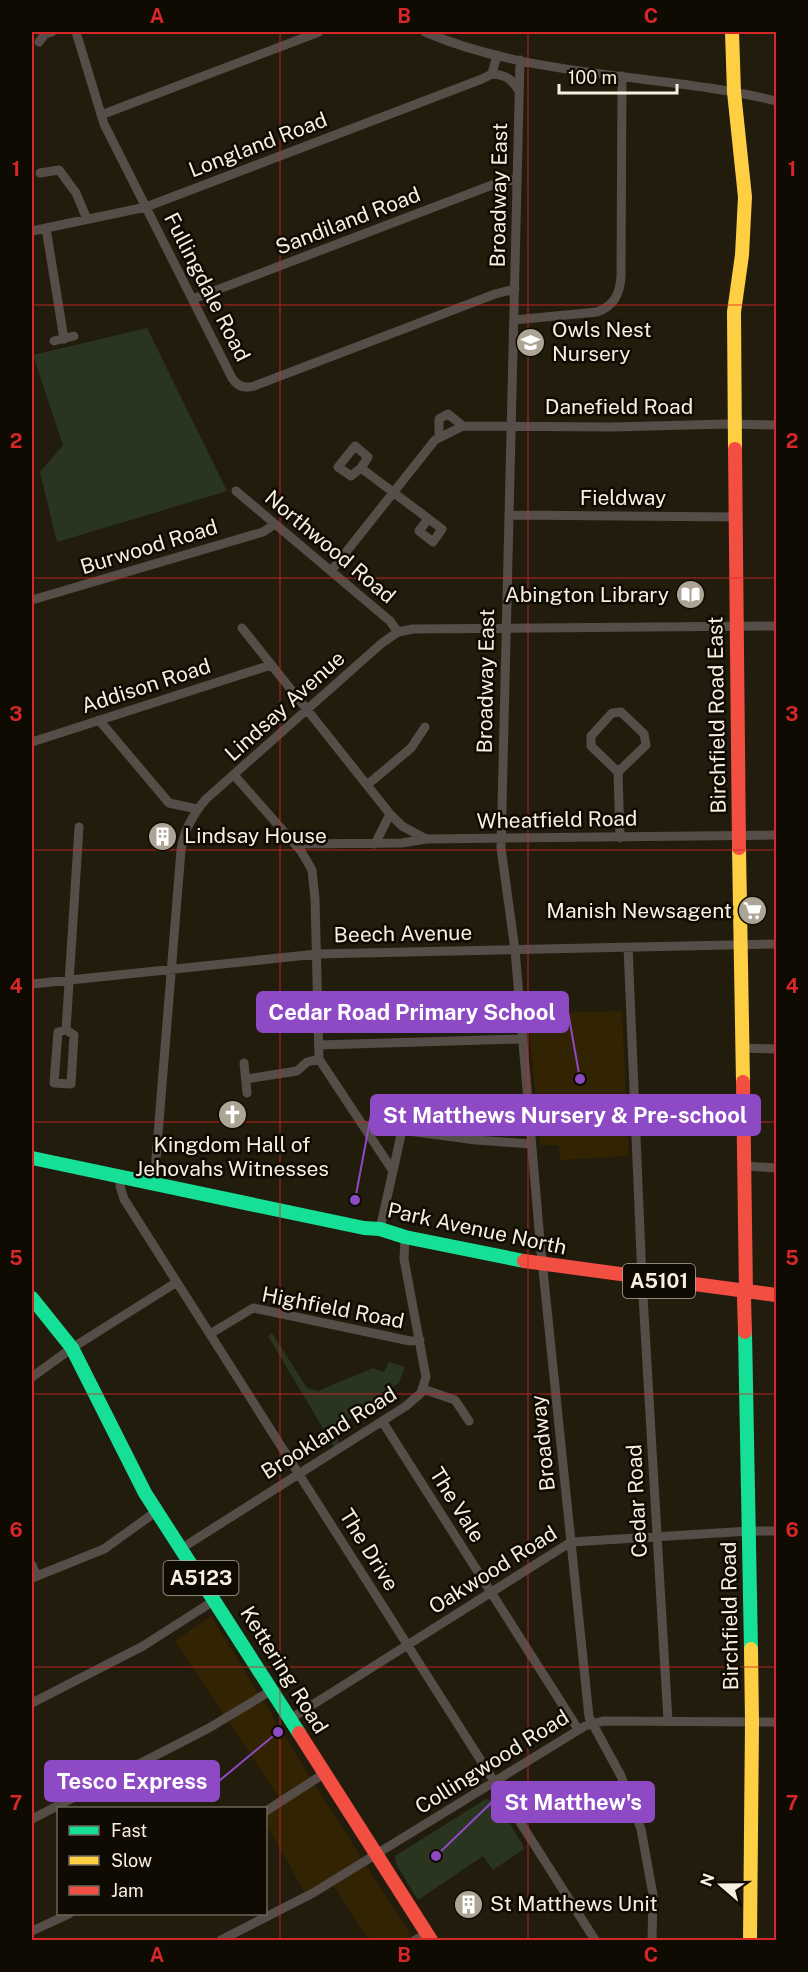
<svg xmlns="http://www.w3.org/2000/svg" width="808" height="1972" font-family="'Public Sans',sans-serif">
  <style>
    .built { fill: #322403 }
    .green { fill: #2a3520 }
    .lines { fill: none; stroke-linecap: round; stroke-linejoin: round }
    .street { stroke: #564c48; stroke-width: 9 }
    .fast { stroke: #16e098; stroke-width: 14 }
    .slow { stroke: #ffcf43; stroke-width: 14 }
    .jam { stroke: #f24e42; stroke-width: 14 }
    .grid { fill: none; stroke: #d62828; stroke-width: 1.5; stroke-opacity: 0.55 }
    .labels { text-anchor: middle; stroke-width: 5; stroke-linejoin: round; paint-order: stroke }
    .shield { fill: #0f0a02; stroke: #b1aa9d; stroke-width: 1.5 }
    .shield-label { font-size: 20px; font-weight: bold; fill: #f7efdf }
    .street-label { font-size: 21px; fill: #f7efdf; stroke: #0f0a02 }
    .poi-label { font-size: 21px; fill: #f7efdf; stroke: #0f0a02; text-anchor: start }
    .leader { fill: none; stroke: #8e49c4; stroke-width: 2 }
    .callout-dot { fill: #8e49c4; stroke: #0f0a02; stroke-width: 2 }
    .callout { fill: #8e49c4; stroke: #8e49c4; stroke-width: 2 }
    .callout-label { font-size: 22px; text-anchor: middle; font-weight: bold; fill: #fff }
    .neatline { fill: none; stroke: #d62828; stroke-width: 2 }
    .grid-label { font-size: 20px; text-anchor: middle; font-weight: bold; fill: #d62828 }
  </style>
  <rect width="100%" height="100%" fill="#221c0d"/>
  <path class="built" d="M622 1011 629 1156 560 1160 559 1145H540L528 1013Z
    M211 1616 318 1790 414 1940H372L363 1932 331 1881 305 1893 266 1824V1815L284 1805 175 1641Z"/>
  <path class="green" d="M147 328 227 491 57 542 40 472 63 445 33 355Z
    M272 1333 307 1388 318 1391 373 1368 384 1372 389 1362 405 1367 399 1383 395 1386 333 1431 341 1446 336 1450 268 1336Z
    M486 1799 495 1800 523 1845 524 1849 493 1870 483 1856 418 1900 396 1864 395 1856Z"/>
  <g class="lines">
    <path class="street" d="M76 32 104 124 232 378C237 386 244 389 254 386L495 294 515 289
      M425 32C534 79 662 73 776 101
      M39 42 45 34 52 32
      M520 60 501 848 515 950 540 1241 589 1717 621 1776 641 1829 653 1895 652 1940
      M492 74C506 75 512 79 519 91
      M101 115 319 32
      M40 173 59 170 76 193 87 219
      M46 228 64 339
      M32 231 146 207 482 79 492 74 497 55
      M193 299 500 182 517 179
      M514 320 597 312C614 306 620 294 621 276L622 76
      M54 341 74 336
      M439 438V419L448 414 463 426
      M361 468 368 457 355 446 338 467 351 476 361 468 442 529 433 542 419 531 428 519
      M236 491 390 621 398 632
      M509 515 736 517
      M331 571 435 440 463 426 612 427 727 424 776 425
      M32 600 263 532 275 524
      M242 628 390 814 402 826 426 839
      M99 720 169 803 197 809
      M32 742 271 665
      M618 772 646 745 644 734 621 712 612 713 591 736V746L618 772 620 838
      M234 775 301 851 312 870 315 899 319 1059 393 1171 380 1229
      M367 785 411 748 425 727
      M295 844 402 843 426 839 776 835
      M375 844 390 814
      M628 947 642 1279 668 1721
      M32 984 317 954 776 944
      M66 1030 58 1032 54 1083 71 1084 74 1035 66 1030 79 827
      M319 1045 522 1039
      M743 1048 776 1049
      M244 1063 247 1093
      M246 1079 297 1071 307 1062 319 1059
      M363 1125 476 1140 531 1144
      M745 1166 776 1168
      M393 1171 402 1130
      M121 1177 120 1186 124 1199 595 1940
      M154 1184 181 850C184 830 193 814 206 799L382 643 398 632 413 629 776 626
      M210 1334 253 1308 377 1334 410 1341 420 1340
      M32 1377 72 1348 177 1282
      M423 1389 455 1400 469 1421
      M382 1421 578 1729
      M182 1548 406 1406 421 1393 426 1377 404 1259 405 1237
      M32 1565 37 1576
      M32 1578 104 1549 157 1511
      M32 1703 143 1646 215 1600
      M290 1719 571 1542 750 1531H776
      M266 1811 325 1773
      M32 1819 209 1728 272 1690
      M32 1931 69 1914
      M221 1940 313 1893 585 1726 603 1721 776 1722
      M415 1940 427 1934"/>
    <path class="fast" d="M32 1158 364 1228 380 1229 405 1237 524 1261
      M32 1298 72 1348 145 1493 299 1733
      M745 1332 751 1649"/>
    <path class="slow" d="M732 32 734 92 745 197 742 255 734 312 735 449
      M739 848 743 1082
      M750 1940 752 1722 751 1649"/>
    <path class="jam" d="M735 449 739 848
      M743 1082 746 1292 744 1299 745 1332
      M524 1261 776 1295
      M299 1733 431 1940"/>
  </g>
  <path class="grid" d="M280 32V1940M528 32V1940M32 305H776M32 578H776M32 850H776M32 1122H776M32 1394H776M32 1667H776"/>
  <defs>
    <symbol id="school-disc" viewBox="-11 -11 22 22"><circle r="9.5" fill="#aca596" stroke="#0f0a02"/><path d="M0-5L7-2L0 1L-7-2ZM-4 1L0 2.5L4 1V4Q0 6-4 4Z" fill="#fff"/></symbol>
    <symbol id="library-disc" viewBox="-11 -11 22 22"><circle r="9.5" fill="#aca596" stroke="#0f0a02"/><path d="M-6-4Q-3-5.5-.7-3.5V5Q-3 3-6 4ZM6-4Q3-5.5 .7-3.5V5Q3 3 6 4Z" fill="#fff"/></symbol>
    <symbol id="building-disc" viewBox="-11 -11 22 22"><circle r="9.5" fill="#aca596" stroke="#0f0a02"/><path d="M-4-6H4V6H1V3H-1V6H-4ZM-2.5-4.3h1.7v1.8h-1.7ZM.8-4.3h1.7v1.8H.8ZM-2.5-1h1.7V.8h-1.7ZM.8-1h1.7V.8H.8Z" fill="#fff"/></symbol>
    <symbol id="supermarket-disc" viewBox="-11 -11 22 22"><circle r="9.5" fill="#aca596" stroke="#0f0a02"/><path d="M-6-5.5h2.5l.6 2H6L4.5 2H-2.5L-4.4-4H-6ZM-1.5 3.2a1.3 1.3 0 1 0 .1 0ZM3 3.2a1.3 1.3 0 1 0 .1 0Z" fill="#fff"/></symbol>
    <symbol id="church-disc" viewBox="-11 -11 22 22"><circle r="9.5" fill="#aca596" stroke="#0f0a02"/><path d="M-1.2-6h2.4v3.5h3.3v2.4h-3.3V6h-2.4V-.1h-3.3v-2.4h3.3Z" fill="#fff"/></symbol>
  </defs>
  <g fill-rule="evenodd">
    <use href="#school-disc" x="514" y="326" width="33" height="33"/>
    <use href="#library-disc" x="674" y="578" width="33" height="33"/>
    <use href="#building-disc" x="146" y="820" width="33" height="33"/>
    <use href="#supermarket-disc" x="736" y="894" width="33" height="33"/>
    <use href="#church-disc" x="216" y="1098" width="33" height="33"/>
    <use href="#building-disc" x="452" y="1888" width="33" height="33"/>
  </g>
  <g class="labels">
    <g class="shield">
      <rect x="623" y="1264" width="72" height="34" rx="4.5"/>
      <rect x="163.5" y="1561" width="75" height="34" rx="4.5"/>
    </g>
    <g class="shield-label">
      <text x="659" y="1288">A5101</text>
      <text x="201" y="1585">A5123</text>
    </g>
    <g class="street-label">
      <text transform="translate(258 145) rotate(-21)" y="7">Longland Road</text>
      <text transform="translate(499 195) rotate(-89)" y="7">Broadway East</text>
      <text transform="translate(348 221) rotate(-21)" y="7">Sandiland Road</text>
      <text transform="translate(207 287) rotate(63)" y="7">Fullingdale Road</text>
      <text x="619" y="414">Danefield Road</text>
      <text x="623" y="505">Fieldway</text>
      <text transform="translate(149 547) rotate(-17)" y="7">Burwood Road</text>
      <text transform="translate(330 547) rotate(40)" y="7">Northwood Road</text>
      <text transform="translate(486 681) rotate(-89)" y="7">Broadway East</text>
      <text transform="translate(146 686) rotate(-18)" y="7">Addison Road</text>
      <text transform="translate(285 706) rotate(-42)" y="7">Lindsay Avenue</text>
      <text transform="translate(717 715) rotate(-91)" y="7">Birchfield Road East</text>
      <text transform="translate(557 820) rotate(-1)" y="7">Wheatfield Road</text>
      <text transform="translate(403 934) rotate(-1)" y="7">Beech Avenue</text>
      <text transform="translate(477 1229) rotate(12)" y="7">Park Avenue North</text>
      <text transform="translate(333 1308) rotate(11)" y="7">Highfield Road</text>
      <text transform="translate(329 1433) rotate(-32)" y="7">Brookland Road</text>
      <text transform="translate(543 1443) rotate(-96)" y="7">Broadway</text>
      <text transform="translate(637 1501) rotate(-93)" y="7">Cedar Road</text>
      <text transform="translate(457 1505) rotate(58)" y="7">The Vale</text>
      <text transform="translate(369 1550) rotate(58)" y="7">The Drive</text>
      <text transform="translate(493 1570) rotate(-32)" y="7">Oakwood Road</text>
      <text transform="translate(730 1616) rotate(-91)" y="7">Birchfield Road</text>
      <text transform="translate(284 1670) rotate(58)" y="7">Kettering Road</text>
      <text transform="translate(492 1762) rotate(-32)" y="7">Collingwood Road</text>
    </g>
    <g class="poi-label">
      <text x="552" y="337">Owls Nest<tspan x="552" dy="24">Nursery</tspan></text>
      <text x="669" y="602" text-anchor="end">Abington Library</text>
      <text x="184" y="843">Lindsay House</text>
      <text x="732" y="918" text-anchor="end">Manish Newsagent</text>
      <text x="232" y="1152" text-anchor="middle">Kingdom Hall of<tspan x="232" dy="24">Jehovahs Witnesses</tspan></text>
      <text x="490" y="1911">St Matthews Unit</text>
    </g>
  </g>
  <path class="leader" d="M580 1079L568 1012M355 1200L371 1115M278 1732L219 1781M436 1856L492 1802"/>
  <g class="callout-dot">
    <circle cx="580" cy="1079" r="6"/>
    <circle cx="355" cy="1200" r="6"/>
    <circle cx="278" cy="1732" r="6"/>
    <circle cx="436" cy="1856" r="6"/>
  </g>
  <g class="callout">
    <rect x="257" y="992" width="311" height="40" rx="6"/>
    <rect x="371" y="1095" width="389" height="40" rx="6"/>
    <rect x="45" y="1761" width="174" height="40" rx="6"/>
    <rect x="492" y="1782" width="162" height="40" rx="6"/>
  </g>
  <g class="callout-label">
    <text x="412" y="1020">Cedar Road Primary School</text>
    <text x="565" y="1123">St Matthews Nursery &amp; Pre-school</text>
    <text x="132" y="1789">Tesco Express</text>
    <text x="573" y="1810">St Matthew's</text>
  </g>
  <rect width="808" height="1972" fill="none" stroke="#0f0a02" stroke-width="66"/>
  <rect x="57" y="1807" width="210" height="108" fill="#0f0a02" stroke="#6c665a" stroke-width="1.5"/>
  <rect x="69" y="1826" width="30" height="9" fill="#16e098" stroke="#6c665a" stroke-width="1.5"/>
  <text x="111" y="1837" font-size="18" fill="#f7efdf">Fast</text>
  <rect x="69" y="1856" width="30" height="9" fill="#ffcf43" stroke="#6c665a" stroke-width="1.5"/>
  <text x="111" y="1867" font-size="18" fill="#f7efdf">Slow</text>
  <rect x="69" y="1886" width="30" height="9" fill="#f24e42" stroke="#6c665a" stroke-width="1.5"/>
  <text x="111" y="1897" font-size="18" fill="#f7efdf">Jam</text>
  <g transform="translate(721 1885) rotate(290)" stroke="#0f0a02" stroke-width="4.5" paint-order="stroke">
  <path d="M0-4.5L10 22L0 15L-10 22Z" fill="#f7efdf"/>
  <text y="-9" font-size="16" font-weight="bold" text-anchor="middle" fill="#f7efdf">N</text>
  </g>
  <path d="M559 84v9h118v-9" fill="none" stroke="#f7efdf" stroke-width="3"/>
  <text x="568" y="84" font-size="18" fill="#f7efdf" stroke="#0f0a02" stroke-width="4.5" paint-order="stroke">100 m</text>
  <rect x="33" y="33" width="742" height="1906" class="neatline"/>
  <g class="grid-label">
    <text x="157" y="23">A</text>
    <text x="404" y="23">B</text>
    <text x="651" y="23">C</text>
    <text x="16" y="176">1</text>
    <text x="792" y="176">1</text>
    <text x="16" y="448">2</text>
    <text x="792" y="448">2</text>
    <text x="16" y="721">3</text>
    <text x="792" y="721">3</text>
    <text x="16" y="993">4</text>
    <text x="792" y="993">4</text>
    <text x="16" y="1265">5</text>
    <text x="792" y="1265">5</text>
    <text x="16" y="1537">6</text>
    <text x="792" y="1537">6</text>
    <text x="16" y="1810">7</text>
    <text x="792" y="1810">7</text>
    <text x="157" y="1962">A</text>
    <text x="404" y="1962">B</text>
    <text x="651" y="1962">C</text>
  </g>
</svg>
